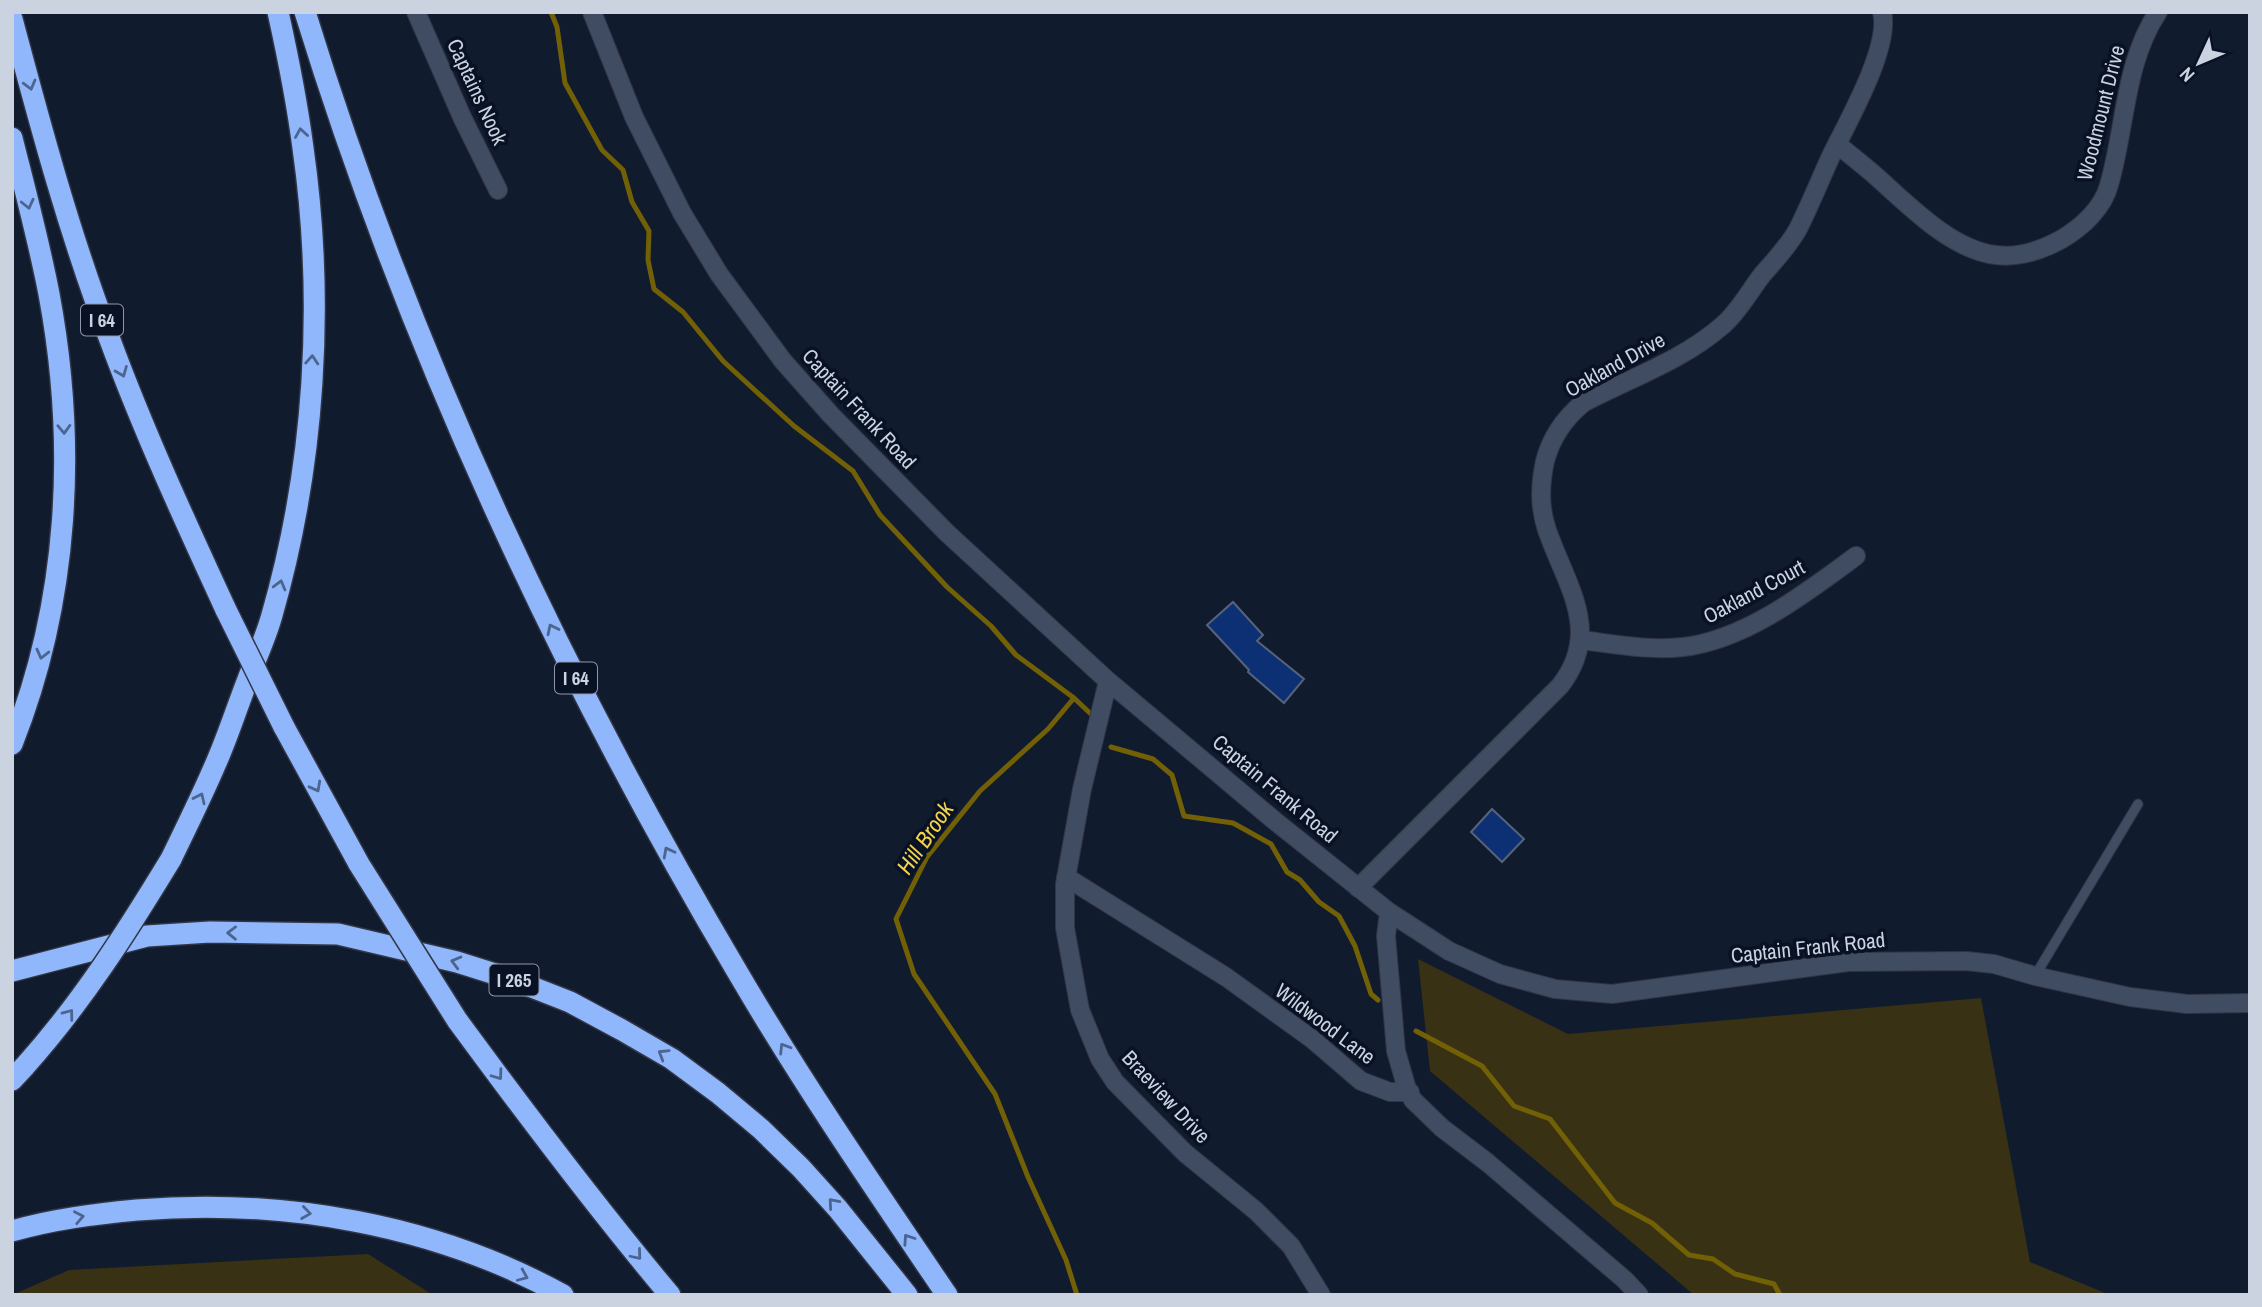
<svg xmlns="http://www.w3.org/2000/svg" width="2262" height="1307" font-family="'Archivo Narrow',sans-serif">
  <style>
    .green { fill: #383114 }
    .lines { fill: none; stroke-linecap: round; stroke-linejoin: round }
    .stream { stroke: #726006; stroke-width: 5 }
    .building { fill: #0d3074; stroke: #56637a; stroke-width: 2 }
    .service-casing { stroke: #313646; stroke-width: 11 }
    .minor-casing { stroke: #313646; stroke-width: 20 }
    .motorway-casing { stroke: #313646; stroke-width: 24 }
    .service { stroke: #404c62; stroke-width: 9 }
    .minor { stroke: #404c62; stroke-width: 18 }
    .motorway { stroke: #90b6fb; stroke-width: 21 }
    .motorway-bridge-casing { stroke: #313646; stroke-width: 24; stroke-linecap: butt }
    .motorway-bridge { stroke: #90b6fb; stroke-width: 21 }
    .oneway { stroke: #4c6490 }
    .labels { text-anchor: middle; stroke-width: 7; stroke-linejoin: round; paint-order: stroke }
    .shield { fill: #081224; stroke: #9098a8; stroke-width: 2 }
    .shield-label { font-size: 19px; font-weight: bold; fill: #cbd2e0 }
    .street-label { font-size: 21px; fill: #cbd2e0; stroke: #081224 }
    .water-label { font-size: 23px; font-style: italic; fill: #f2d34a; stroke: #081224 }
  </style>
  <rect width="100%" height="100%" fill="#111b2e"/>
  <path class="green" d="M1418 959 1568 1034 1981 998 2030 1262 2110 1295H1694L1430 1071Z
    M368 1254 433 1295H12L69 1270Z"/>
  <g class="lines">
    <path class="stream" d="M551 12 557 27 565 83 602 150 623 170 632 202 649 231 648 260 654 289 683 312 723 361 794 426 853 471 880 515 947 587 991 626 1016 655 1074 698 1093 716
      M1074 698 1048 729 980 791 927 857 896 919 914 974 995 1094 1028 1177 1066 1260 1077 1295
      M1111 747 1153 759 1172 775 1184 816 1233 823 1271 844 1287 872 1300 880 1319 902 1339 916 1355 946 1371 994 1378 1000
      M1416 1031 1482 1066 1514 1106 1550 1119 1615 1203 1652 1223 1689 1255 1713 1259 1735 1274 1774 1284 1780 1295"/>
  </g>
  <path class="building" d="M1233 602 1263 635 1257 641 1304 679 1284 703 1248 672 1249 670 1207 625Z
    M1492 809 1524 839 1502 862 1471 832Z"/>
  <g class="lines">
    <defs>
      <path id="service" d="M2035 976 2138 804"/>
      <path id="minor" d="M416 12 462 117 498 190
        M592 12 634 117 682 213 719 274 783 361 831 415 947 533 1108 681 1275 821 1389 912 1449 951 1500 974 1555 989 1612 994 1848 962 1966 961 1994 964 2035 976 2130 997 2187 1004 2250 1003
        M1837 144C1848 153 1859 162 1870 171 1904 200 1949 250 1996 255 2018 258 2042 250 2062 239 2082 227 2103 208 2109 185 2126 127 2124 63 2158 12
        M1581 640C1614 644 1650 651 1683 647 1745 640 1806 593 1856 556
        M1108 681 1082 789 1065 884V928L1080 1010 1100 1059 1115 1082 1185 1153 1256 1211 1291 1246 1321 1295
        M1066 877 1226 977 1312 1039 1361 1081 1390 1092H1410
        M1358 888 1560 686C1603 631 1566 585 1547 530 1539 506 1540 485 1545 461 1551 438 1565 418 1583 403 1630 378 1682 361 1723 325 1739 311 1749 292 1762 275 1775 260 1788 247 1798 229 1810 205 1820 180 1831 156 1847 123 1891 47 1882 12
        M1389 912 1386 936 1396 1051 1407 1089 1413 1100 1442 1128 1488 1163 1625 1280 1639 1295"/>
      <path id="motorway" d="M305 12C409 349 559 671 738 973 803 1084 875 1189 947 1295
        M12 19C41 128 70 236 110 340 144 432 185 521 226 610
        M12 138C25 190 39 242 49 294 77 444 69 601 12 744
        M284 727 359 864
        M171 859C186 828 202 796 216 763 228 736 237 707 248 679 256 658 266 637 272 615 315 465 325 302 303 148 297 102 288 57 278 12
        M12 971 147 936 210 932 338 934 457 962 514 980 570 1002 622 1030 672 1059 718 1093 761 1129 801 1168 838 1209 907 1295
        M457 1020C526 1114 595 1206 670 1295
        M12 1080 25 1066
        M12 1231C53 1219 95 1214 137 1210 283 1198 434 1224 563 1295"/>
    </defs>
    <use href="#service" class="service-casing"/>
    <use href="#minor" class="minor-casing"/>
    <use href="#motorway" class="motorway-casing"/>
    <use href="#service" class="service"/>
    <use href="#minor" class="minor"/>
    <use href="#motorway" class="motorway"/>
    <defs>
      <path id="motorway-bridge" d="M226 610 284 727
        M359 864 457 1020
        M25 1066C83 1001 126 933 171 859"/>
    </defs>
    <use href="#motorway-bridge" class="motorway-bridge-casing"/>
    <use href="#motorway-bridge" class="motorway-bridge"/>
  </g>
  <defs><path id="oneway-chevron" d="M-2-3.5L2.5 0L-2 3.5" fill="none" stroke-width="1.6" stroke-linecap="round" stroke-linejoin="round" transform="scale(1.75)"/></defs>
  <g class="oneway">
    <use href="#oneway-chevron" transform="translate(30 85) rotate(75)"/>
    <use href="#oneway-chevron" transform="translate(301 133) rotate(-99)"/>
    <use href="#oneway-chevron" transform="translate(28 204) rotate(77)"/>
    <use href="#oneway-chevron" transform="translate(312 360) rotate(-86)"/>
    <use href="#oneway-chevron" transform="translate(122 372) rotate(68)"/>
    <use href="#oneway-chevron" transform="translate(64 429) rotate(88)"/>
    <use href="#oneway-chevron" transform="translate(280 585) rotate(-75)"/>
    <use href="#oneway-chevron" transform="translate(552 629) rotate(-116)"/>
    <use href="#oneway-chevron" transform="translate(42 654) rotate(104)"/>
    <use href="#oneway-chevron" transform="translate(316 787) rotate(62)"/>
    <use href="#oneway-chevron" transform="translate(200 798) rotate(-65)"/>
    <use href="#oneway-chevron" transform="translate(668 852) rotate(-118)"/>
    <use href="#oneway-chevron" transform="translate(232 933) rotate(-179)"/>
    <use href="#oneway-chevron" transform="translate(456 962) rotate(-165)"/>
    <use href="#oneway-chevron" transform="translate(69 1014) rotate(-53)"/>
    <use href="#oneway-chevron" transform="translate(784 1048) rotate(-122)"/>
    <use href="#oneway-chevron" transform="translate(663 1054) rotate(-149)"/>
    <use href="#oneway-chevron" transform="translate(498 1075) rotate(54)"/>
    <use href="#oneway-chevron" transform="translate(833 1203) rotate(-131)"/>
    <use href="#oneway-chevron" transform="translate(306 1213) rotate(8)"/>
    <use href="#oneway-chevron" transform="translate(79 1217) rotate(-11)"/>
    <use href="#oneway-chevron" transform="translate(908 1239) rotate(-124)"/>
    <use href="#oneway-chevron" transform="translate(637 1255) rotate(50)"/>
    <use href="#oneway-chevron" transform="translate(523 1276) rotate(23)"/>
  </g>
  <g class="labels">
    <g class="shield">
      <rect x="81" y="304.5" width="42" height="31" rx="5"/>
      <rect x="555" y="662.5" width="42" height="31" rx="5"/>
      <rect x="489.5" y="964.5" width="49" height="31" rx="5"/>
    </g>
    <g class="shield-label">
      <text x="102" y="327">I 64</text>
      <text x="576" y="685">I 64</text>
      <text x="514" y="987">I 265</text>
    </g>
    <g class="street-label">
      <text transform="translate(477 92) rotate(65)" y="7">Captains Nook</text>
      <text transform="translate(2101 113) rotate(-76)" y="7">Woodmount Drive</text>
      <text transform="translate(1615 365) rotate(-29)" y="7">Oakland Drive</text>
      <text transform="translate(859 409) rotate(47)" y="7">Captain Frank Road</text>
      <text transform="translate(1754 592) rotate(-28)" y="7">Oakland Court</text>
      <text transform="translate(1275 789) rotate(40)" y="7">Captain Frank Road</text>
      <text transform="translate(1808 948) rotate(-6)" y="7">Captain Frank Road</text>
      <text transform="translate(1325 1024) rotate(37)" y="7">Wildwood Lane</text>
      <text transform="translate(1166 1097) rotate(47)" y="7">Braeview Drive</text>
    </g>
    <g class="water-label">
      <text transform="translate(925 838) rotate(-56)" y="8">Hill Brook</text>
    </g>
  </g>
  <rect width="2262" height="1307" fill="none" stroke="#cbd2e0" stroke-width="28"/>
  <g transform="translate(2199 63) rotate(226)" stroke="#081224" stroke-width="5" paint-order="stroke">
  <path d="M0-5L12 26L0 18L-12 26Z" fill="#cbd2e0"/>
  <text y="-10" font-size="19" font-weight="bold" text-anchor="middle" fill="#cbd2e0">N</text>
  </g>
</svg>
